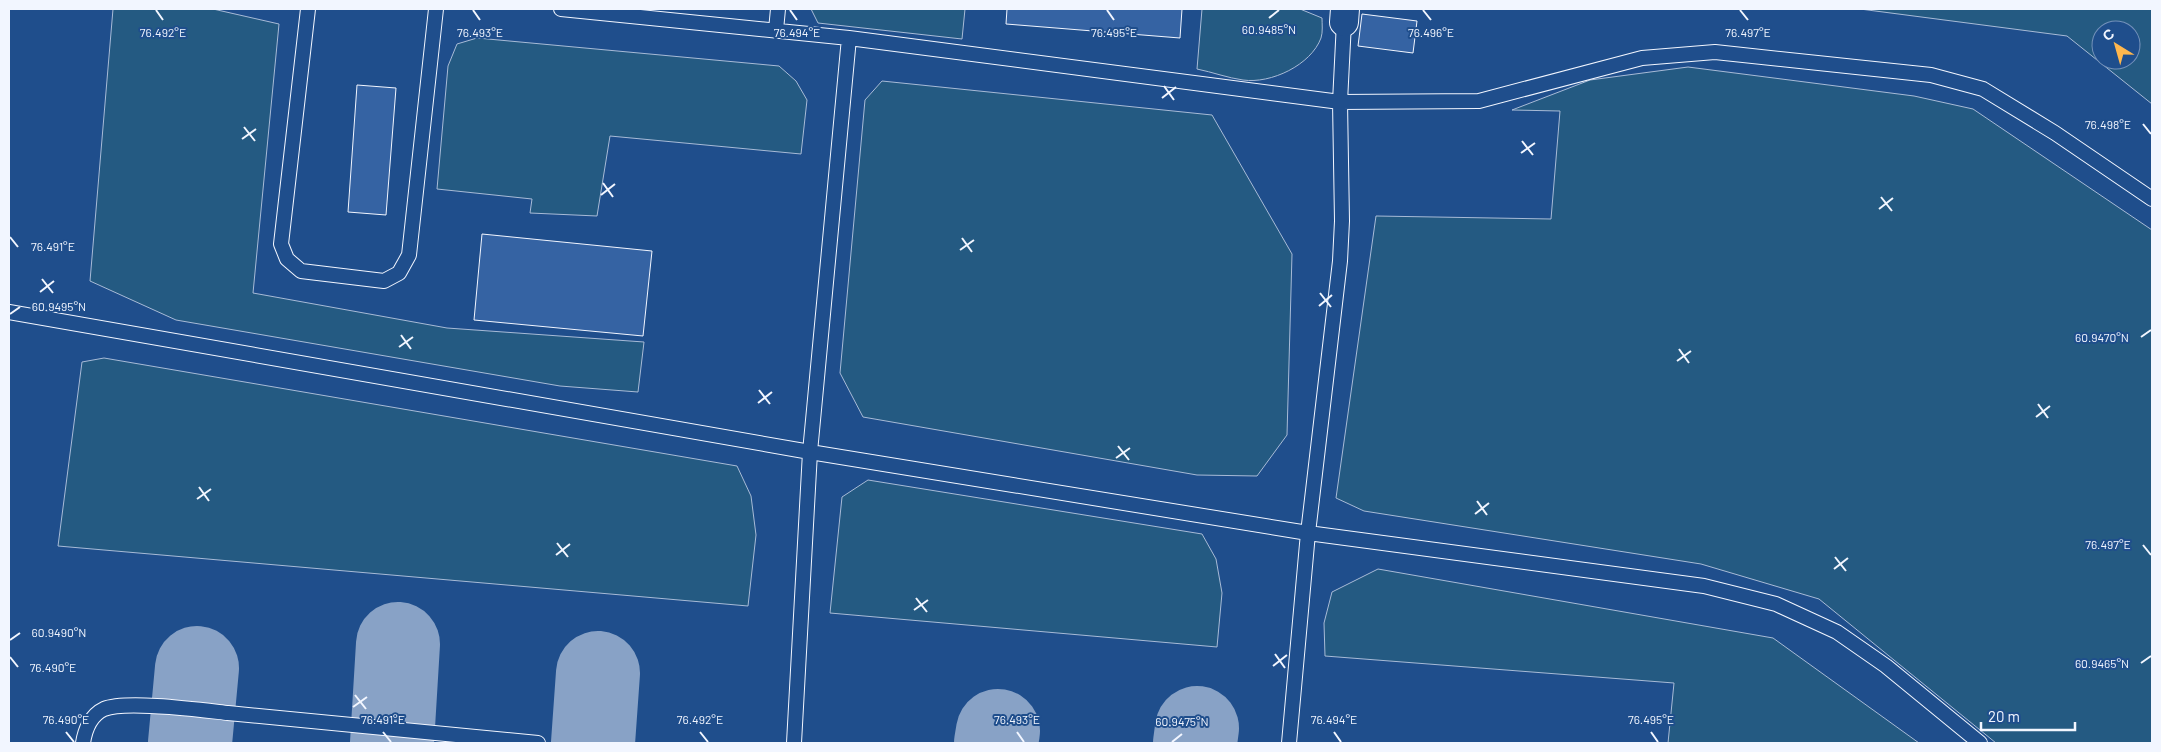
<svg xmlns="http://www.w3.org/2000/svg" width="2161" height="752" font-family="Barlow,sans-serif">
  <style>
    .green { fill: #245a82; stroke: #a8bbd7; fill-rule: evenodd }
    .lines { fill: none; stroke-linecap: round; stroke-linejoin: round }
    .taxiway { stroke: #88a2c6; stroke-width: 84 }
    .building { fill: #3563a3; stroke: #f2f6ff }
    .lane-casing { stroke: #f2f6ff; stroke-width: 16 }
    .street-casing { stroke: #f2f6ff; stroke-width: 30 }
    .lane { stroke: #1f4e8c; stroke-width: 14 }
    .street { stroke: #1f4e8c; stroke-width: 28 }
    .ticks { fill: none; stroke: #f2f6ff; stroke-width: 2 }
    .ticks-label { font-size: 12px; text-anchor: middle; fill: #f2f6ff; stroke: #1f4e8c; stroke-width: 4; stroke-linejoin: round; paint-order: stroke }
  </style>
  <rect width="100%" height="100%" fill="#1f4e8c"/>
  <path class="green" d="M113 9H213L279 24 253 293 447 328 644 342 638 392 560 386 176 320 90 281Z
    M811 9H965L962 39 818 23Z
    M1202 9H1300L1322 18C1322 24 1323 32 1321 38 1311 65 1271 84 1243 80 1228 78 1212 72 1197 69Z
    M1860 9H2152V104L2067 36ZM2101 30H2131V60H2101Z
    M477 38 779 66 796 81 807 100 801 154 610 136 597 216 530 213 532 199 437 189 448 66 457 44Z
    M1688 67 1914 96 1973 109 2152 230V743H1996L1819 599 1701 564 1364 511 1336 498 1376 216 1551 219 1560 111 1512 110 1590 80Z
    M882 81 1212 115 1292 254 1287 435 1257 476 1197 475 863 417 840 373 865 100Z
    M104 358 737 466 751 496 756 535 748 606 58 546 82 362Z
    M868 480 1202 534 1216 559 1222 593 1217 647 830 613 842 497Z
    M1378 569 1773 638 1919 743H1668L1674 683 1325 656 1324 623 1332 592Z"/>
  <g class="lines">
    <path class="taxiway" d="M190 743 197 668
      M392 743 398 644
      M593 743 598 673
      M996 743 998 731
      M1195 743 1197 728"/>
  </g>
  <path class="building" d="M1007 9H1182L1180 38 1006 24Z
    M1362 14 1417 21 1413 53 1358 46Z
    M357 85 396 88 386 215 348 212Z
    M482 234 652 251 643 336 474 320Z"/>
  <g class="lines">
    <defs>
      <path id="lane" d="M308 9 281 244 287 259 301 271 384 281 399 273 409 255 436 9
        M561 9 849 38 1340 102 1479 101 1642 58 1715 52 1931 75 1983 89 2055 133 2152 199
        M776 30 778 9
        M9 312 810 452 849 38
        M83 743C85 730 91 715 104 709 126 700 201 710 228 713 331 723 434 733 538 743
        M794 743 810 452 1308 533 1704 586 1776 604 1837 632 1886 666 1980 743
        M1289 743 1308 533 1340 261 1342 221 1340 102 1344 22"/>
      <path id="street" d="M1344 22 1345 9"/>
    </defs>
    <use href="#lane" class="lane-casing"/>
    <use href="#street" class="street-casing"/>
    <use href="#lane" class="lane"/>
    <use href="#street" class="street"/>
  </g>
  <path class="ticks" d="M156 10 163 20M473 10 480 20M790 10 797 20M1107 10 1114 20M1423 10 1431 20M1740 10 1748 20M1269 18 1279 10M1164 86 1174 100M1162 98 1176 87M2143 124 2151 134M244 127 255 141M242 139 256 129M1522 141 1533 155M1521 153 1535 143M603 183 613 197M601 195 615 184M1881 197 1892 211M1879 209 1893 198M10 237 18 247M962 238 972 252M960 250 974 240M42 279 53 293M40 292 54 281M1320 293 1331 307M1319 306 1332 295M10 314 20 307M401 335 411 349M2141 337 2151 330M399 347 413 337M1679 349 1689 363M1677 361 1691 351M759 390 770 404M758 403 772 392M2038 404 2048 418M2036 417 2050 406M1118 446 1129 460M1116 458 1130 448M199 487 209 501M197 499 211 489M1477 501 1487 515M1475 514 1489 503M557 543 568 557M2143 545 2151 555M556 555 570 544M1835 557 1846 571M1834 569 1848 558M916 598 927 612M914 610 928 600M10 640 20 633M1275 654 1285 668M10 657 18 667M2141 663 2151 656M1273 666 1287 655M355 695 366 709M353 707 367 697M66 732 74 742M383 732 391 742M700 732 708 742M1017 732 1024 742M1334 732 1341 742M1651 732 1658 742M1172 742 1182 734"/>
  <g class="ticks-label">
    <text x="1269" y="34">60.9485°N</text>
    <text x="163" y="37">76.492°E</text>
    <text x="480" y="37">76.493°E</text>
    <text x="797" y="37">76.494°E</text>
    <text x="1114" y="37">76.495°E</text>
    <text x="1431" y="37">76.496°E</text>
    <text x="1748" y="37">76.497°E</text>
    <text x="2108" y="129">76.498°E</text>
    <text x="53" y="251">76.491°E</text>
    <text x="59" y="311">60.9495°N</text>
    <text x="2102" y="342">60.9470°N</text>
    <text x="2108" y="549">76.497°E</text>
    <text x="59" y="637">60.9490°N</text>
    <text x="2102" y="668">60.9465°N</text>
    <text x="53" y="672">76.490°E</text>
    <text x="66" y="724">76.490°E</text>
    <text x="383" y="724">76.491°E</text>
    <text x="700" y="724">76.492°E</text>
    <text x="1017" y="724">76.493°E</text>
    <text x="1334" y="724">76.494°E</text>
    <text x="1651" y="724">76.495°E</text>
    <text x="1182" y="726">60.9475°N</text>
  </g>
  <rect width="2161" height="752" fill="none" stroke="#f2f6ff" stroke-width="20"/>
  <g transform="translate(2116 45) rotate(323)"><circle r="24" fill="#1f4e8c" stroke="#7391ba"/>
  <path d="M0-4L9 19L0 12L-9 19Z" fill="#ffb74d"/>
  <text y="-8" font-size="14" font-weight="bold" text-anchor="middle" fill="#f2f6ff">С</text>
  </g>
  <path d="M1981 722v8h94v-8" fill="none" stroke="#f2f6ff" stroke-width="2.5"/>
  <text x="1988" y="722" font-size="15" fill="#f2f6ff" stroke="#1f4e8c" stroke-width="4" paint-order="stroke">20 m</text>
</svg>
